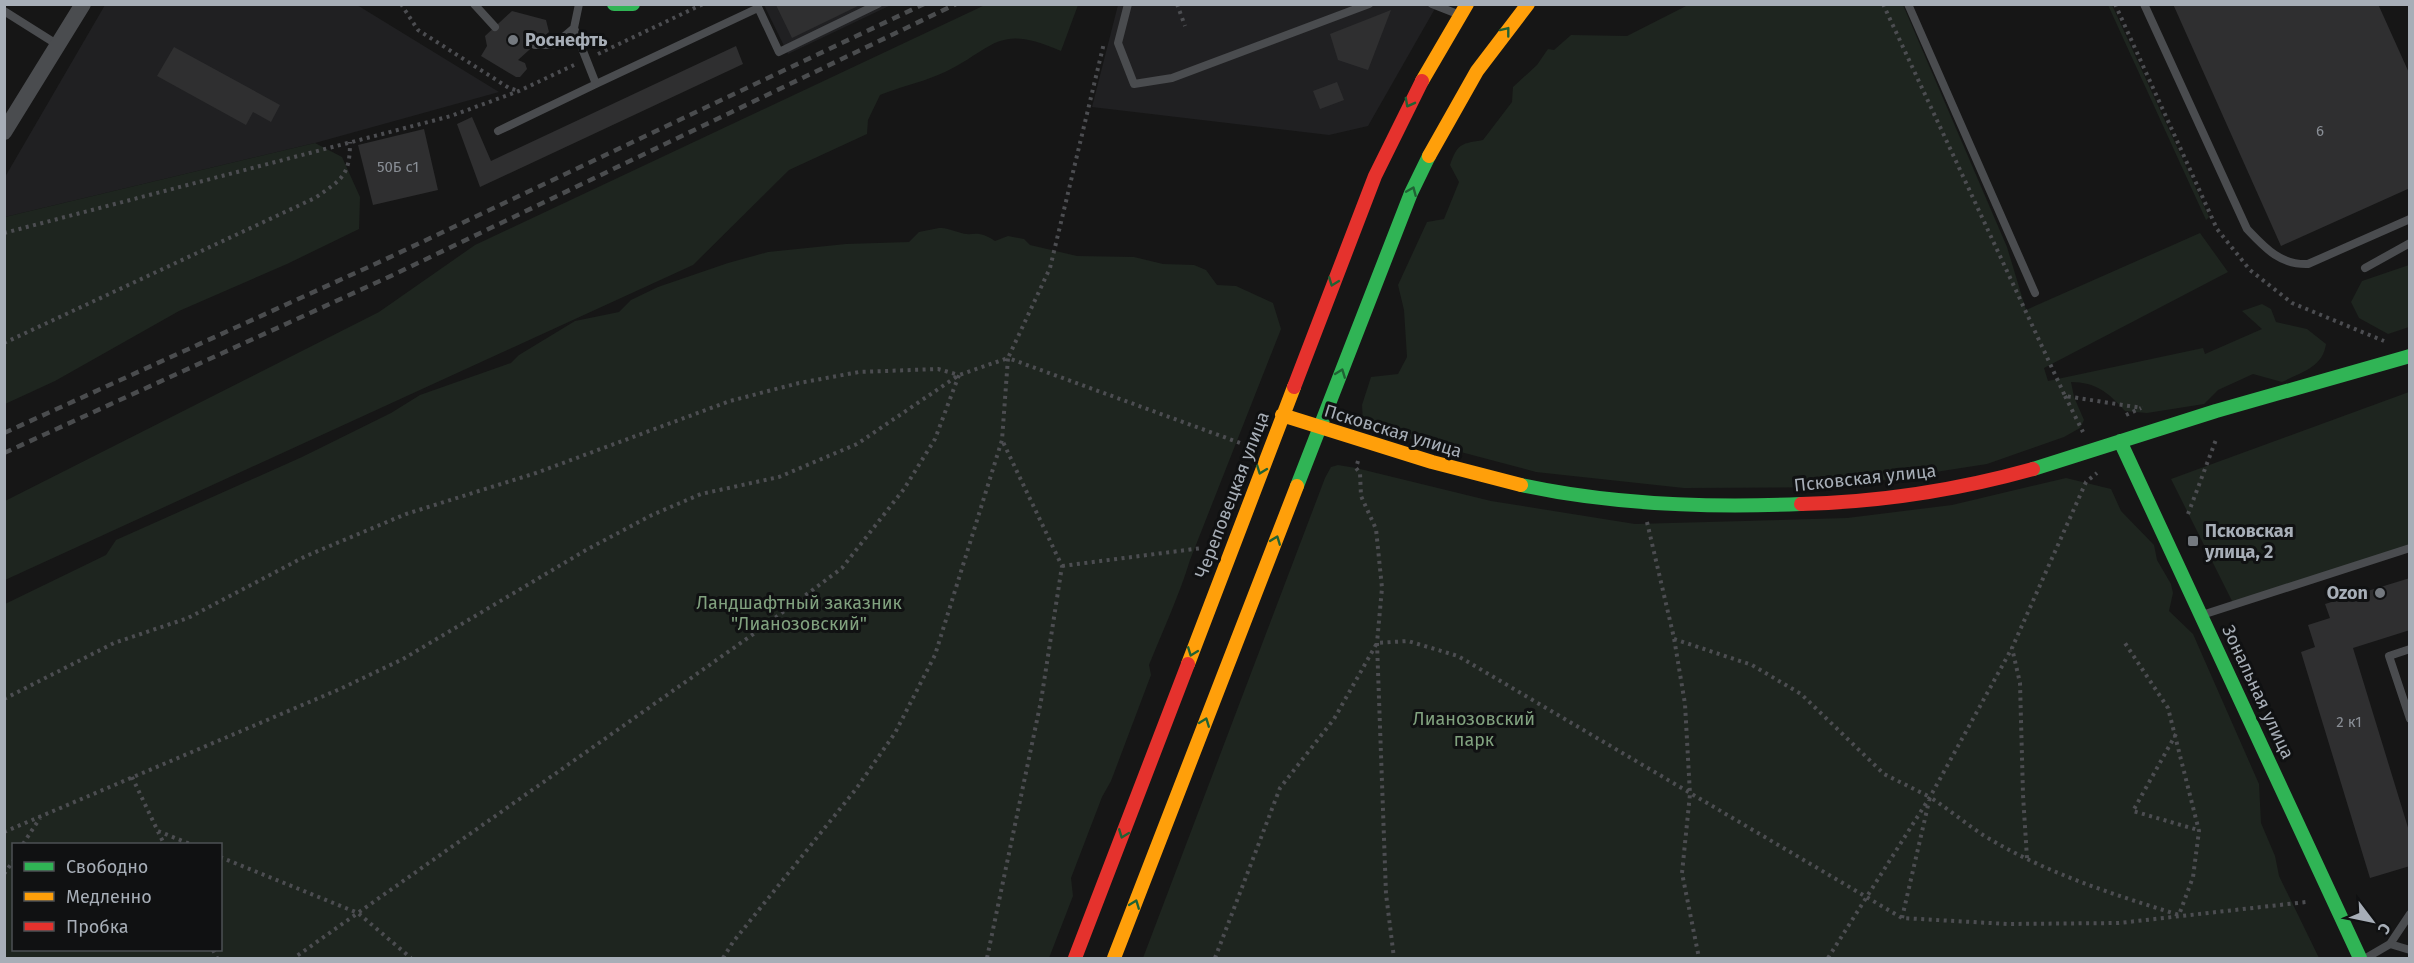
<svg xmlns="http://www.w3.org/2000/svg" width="2414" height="963" font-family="'Fira Sans',sans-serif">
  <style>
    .built { fill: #202022 }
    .green { fill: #1e251f; fill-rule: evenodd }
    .building { fill: #2f2f30 }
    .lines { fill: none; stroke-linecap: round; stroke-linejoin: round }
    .path { stroke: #4c4d51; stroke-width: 4; stroke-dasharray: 3 4.5; stroke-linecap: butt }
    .lane { stroke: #4a4c4f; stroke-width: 8 }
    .street { stroke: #4a4c4f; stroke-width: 16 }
    .fast { stroke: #30b455; stroke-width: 14 }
    .slow { stroke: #ff9f0a; stroke-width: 14 }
    .jam { stroke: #e5322d; stroke-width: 14 }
    .rail { stroke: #4a4c4e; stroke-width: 4.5; stroke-dasharray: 8 6; stroke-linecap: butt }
    .oneway { stroke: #206234 }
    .poi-dot { fill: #74797f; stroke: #101112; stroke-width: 2 }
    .labels { text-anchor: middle; stroke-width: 6; stroke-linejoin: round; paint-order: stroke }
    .number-label { font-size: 15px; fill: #898e95 }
    .poi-label { font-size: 18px; font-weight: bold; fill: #a7aeb7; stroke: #101112; text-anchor: start }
    .street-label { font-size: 18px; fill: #a7aeb7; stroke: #101112 }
    .park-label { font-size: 18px; fill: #81a27f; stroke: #101112 }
  </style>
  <rect width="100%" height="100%" fill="#161616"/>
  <path class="built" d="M105 5H357L499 92 315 143 5 217V177Z
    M764 5H891L788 54Z
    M1118 5H1437L1368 126 1329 135 1092 107Z"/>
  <path class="green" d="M985 5H1078L1061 51C994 21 994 51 938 75 919 83 899 87 880 95L868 120 867 134 789 170 693 265 5 580V501L379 312 475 245Z
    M1688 5H1903L2007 247 2026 310 2200 233 2228 272 2044 368 2048 381 2203 348 2205 354 2262 329 2242 311 2262 304 2271 309 2276 322 2307 329 2326 344C2323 367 2302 372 2282 382L2253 374 2218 390 2204 404 2147 413 2125 411C2109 393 2096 382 2071 382L2074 397 2084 420 2080 428 2064 437 1987 464 1839 487 1684 488 1536 472 1374 429 1363 422 1362 405 1371 377 1398 374 1407 357 1404 310 1398 285 1427 222 1444 219 1459 182 1450 165C1458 142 1462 144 1483 140L1512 102 1513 87 1537 65 1548 49 1554 50 1571 35 1627 36Z
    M2108 5H2112L2209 217 2206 220Z
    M315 143 342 157 360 197 359 229 287 264 179 311 55 381 5 404V217Z
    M939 228C947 228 950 230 958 232 974 238 975 228 995 241L1008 236 1024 239 1030 245 1077 256 1134 257 1163 264 1194 265 1206 270 1217 285 1236 286 1273 303 1281 329 1190 560C1179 596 1163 630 1149 665L1151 675 1111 781 1102 797 1071 878 1073 896 1049 958H5V604L106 555 116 540 302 457 391 413 420 395 511 363 519 355 575 321 619 312 631 300 658 287 728 263 768 252 846 244 909 242 919 232ZM14 844H220V950H14Z
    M2409 265V327L2388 334 2359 318 2351 302 2362 281Z
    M2409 392V548L2234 605 2171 479Z
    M1338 465 1356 468 1491 501 1635 524 1847 518 1952 505 2066 478 2111 489 2121 511 2154 545 2157 560 2171 584 2173 593 2169 611 2193 634 2259 784 2261 823 2275 856 2279 876 2319 958H1143L1325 478 1331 467Z"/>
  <path class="building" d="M2173 4H2378L2410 75V188L2281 246Z
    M776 5H860L792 38Z
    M1391 10 1368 70 1338 60 1330 34Z
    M512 11 546 20 549 32 518 60 525 63 527 69 520 77H516L481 56 487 46 485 36Z
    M736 46 743 64 480 187 457 124 472 117 491 161Z
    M174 47 280 105 271 122 253 112 246 125 157 76Z
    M1337 82 1344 100 1320 109 1313 91Z
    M424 129 438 190 373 205 358 145Z
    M2410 578V630L2353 648 2410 834V866L2370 878 2301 652 2315 647 2308 625 2330 618 2325 604Z"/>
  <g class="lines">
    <path class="path" d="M401 4 418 30 509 88 519 91
      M1177 4 1185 26
      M1883 4 2065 396 2142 408
      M2115 4 2217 229 2250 270 2292 303 2384 341
      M598 54 703 4
      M4 233 451 116 519 91 574 65
      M4 343 315 198C342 179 350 176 350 142
      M2065 396 2083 432
      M2126 415 2141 408
      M1358 461 1356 468 1360 473 1361 496 1376 529 1382 588 1377 643 1386 894 1394 958
      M2188 514 2217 437
      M1647 522 1674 638 1685 704 1690 794 1682 873 1699 958
      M1062 566 1202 548
      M1674 639 1752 665 1801 694 1884 774 1930 797
      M4 699 114 643 188 618 306 556 406 514 536 473 730 401 799 383 859 372 938 369 959 375 935 439 904 489 842 568 752 635 294 958
      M2176 734 2133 811 2198 830
      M132 777 164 844
      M158 831 190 844
      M4 832 340 689 403 659 586 550 652 515 701 494 779 477 857 444 959 375 1008 358 1050 268 1104 43
      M23 844 40 818
      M220 857 358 913 411 958
      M2027 858 2023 795 2020 683 2012 648 2086 482 2097 473
      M4 874 14 860
      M1902 918 1930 797C1948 809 1965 823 1983 835 2043 872 2112 894 2179 915L2193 877 2199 831 2168 708 2123 640
      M213 950 217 958
      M723 958 733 942 856 789 895 733 935 655 1002 440 1008 358 1243 444
      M987 958 1041 701 1062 566 1002 440
      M1215 958 1280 788 1334 719 1377 643 1408 641 1458 656 1902 918 2007 924 2119 923 2306 902
      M1828 958 1930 797 2012 648"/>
    <path class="lane" d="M474 4 495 27
      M1128 4 1118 43 1134 84 1172 78 1369 4
      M1432 4 1460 15
      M1908 4 2035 293
      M2144 4 2247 229C2265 248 2280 265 2308 264L2410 219
      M757 5 779 52 878 4
      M4 11 58 45
      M574 28 596 84 758 8
      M535 45H554L574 28 579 4
      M498 131 596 84
      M2365 268 2410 243
      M2202 615 2410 548
      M2410 649 2389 656 2410 719
      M2390 944 2410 914
      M2366 958 2390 944 2410 950"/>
    <path class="street" d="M4 132 83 4"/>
    <path class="fast" d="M614 4H633
      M2120 441 2360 958
      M2033 469 2216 411 2410 356
      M1521 485C1613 505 1708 508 1801 504
      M1297 486 1411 193 1429 156"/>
    <path class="slow" d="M1422 81 1467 4
      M1429 156 1477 71 1528 4
      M1282 415 1432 462 1521 485
      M1188 664 1294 387
      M1114 958 1297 486"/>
    <path class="jam" d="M1294 387 1375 176 1422 81
      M1801 504C1879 502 1958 490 2033 469
      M1075 958 1188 664"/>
    <path class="rail" d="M4 433 386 259 924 4
      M4 453 393 275 956 4"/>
  </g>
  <defs><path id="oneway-chevron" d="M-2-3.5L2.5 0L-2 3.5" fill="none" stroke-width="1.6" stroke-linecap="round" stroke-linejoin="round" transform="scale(1.5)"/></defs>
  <g class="oneway">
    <use href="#oneway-chevron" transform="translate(1506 31) rotate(-52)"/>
    <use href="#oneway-chevron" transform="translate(1409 103) rotate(118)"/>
    <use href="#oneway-chevron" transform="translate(1412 191) rotate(-67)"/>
    <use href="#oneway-chevron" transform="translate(1333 282) rotate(111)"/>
    <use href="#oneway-chevron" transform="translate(1341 373) rotate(-69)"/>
    <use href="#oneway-chevron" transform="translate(1261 470) rotate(111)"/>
    <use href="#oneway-chevron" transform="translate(1276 540) rotate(-69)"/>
    <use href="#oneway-chevron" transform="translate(1192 652) rotate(111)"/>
    <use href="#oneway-chevron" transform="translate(1205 722) rotate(-69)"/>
    <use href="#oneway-chevron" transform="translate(1123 834) rotate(111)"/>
    <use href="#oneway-chevron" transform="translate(1135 904) rotate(-69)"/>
  </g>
  <g class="poi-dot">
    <circle cx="513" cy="40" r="6"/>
    <rect x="2187" y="535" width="12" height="12" rx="3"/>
    <circle cx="2380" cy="593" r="6"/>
  </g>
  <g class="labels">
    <g class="number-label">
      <text x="2320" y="136">6</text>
      <text x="398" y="172">50Б с1</text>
      <text x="2349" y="727">2 к1</text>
    </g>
    <g class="poi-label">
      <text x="525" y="46">Роснефть</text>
      <text x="2205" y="537">Псковская<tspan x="2205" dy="21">улица, 2</tspan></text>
      <text x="2368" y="599" text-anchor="end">Ozon</text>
    </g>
    <g class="street-label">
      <text transform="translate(1393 431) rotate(17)" y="6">Псковская улица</text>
      <text transform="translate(1865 478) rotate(-6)" y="6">Псковская улица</text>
      <text transform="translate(1232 495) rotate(-69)" y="6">Череповецкая улица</text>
      <text transform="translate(2258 692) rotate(65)" y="6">Зональная улица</text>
    </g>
    <g class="park-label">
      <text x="799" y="609">Ландшафтный заказник<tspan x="799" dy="21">"Лианозовский"</tspan></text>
      <text x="1474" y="725">Лианозовский<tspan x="1474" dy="21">парк</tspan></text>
    </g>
  </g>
  <rect width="2414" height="963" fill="none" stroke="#a7aeb7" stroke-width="12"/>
  <rect x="12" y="843" width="210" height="108" fill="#101112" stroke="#4c5054" stroke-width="1.5"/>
  <rect x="24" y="862" width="30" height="9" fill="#30b455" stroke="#4c5054" stroke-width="1.5"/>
  <text x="66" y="873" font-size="18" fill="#a7aeb7">Свободно</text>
  <rect x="24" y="892" width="30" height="9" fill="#ff9f0a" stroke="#4c5054" stroke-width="1.5"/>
  <text x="66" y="903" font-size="18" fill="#a7aeb7">Медленно</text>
  <rect x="24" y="922" width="30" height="9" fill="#e5322d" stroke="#4c5054" stroke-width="1.5"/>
  <text x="66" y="933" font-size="18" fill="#a7aeb7">Пробка</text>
  <g transform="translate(2372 921) rotate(122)" stroke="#101112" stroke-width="4.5" paint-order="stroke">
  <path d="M0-4.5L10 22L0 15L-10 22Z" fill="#a7aeb7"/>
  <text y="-9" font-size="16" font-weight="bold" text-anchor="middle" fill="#a7aeb7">С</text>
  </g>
</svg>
